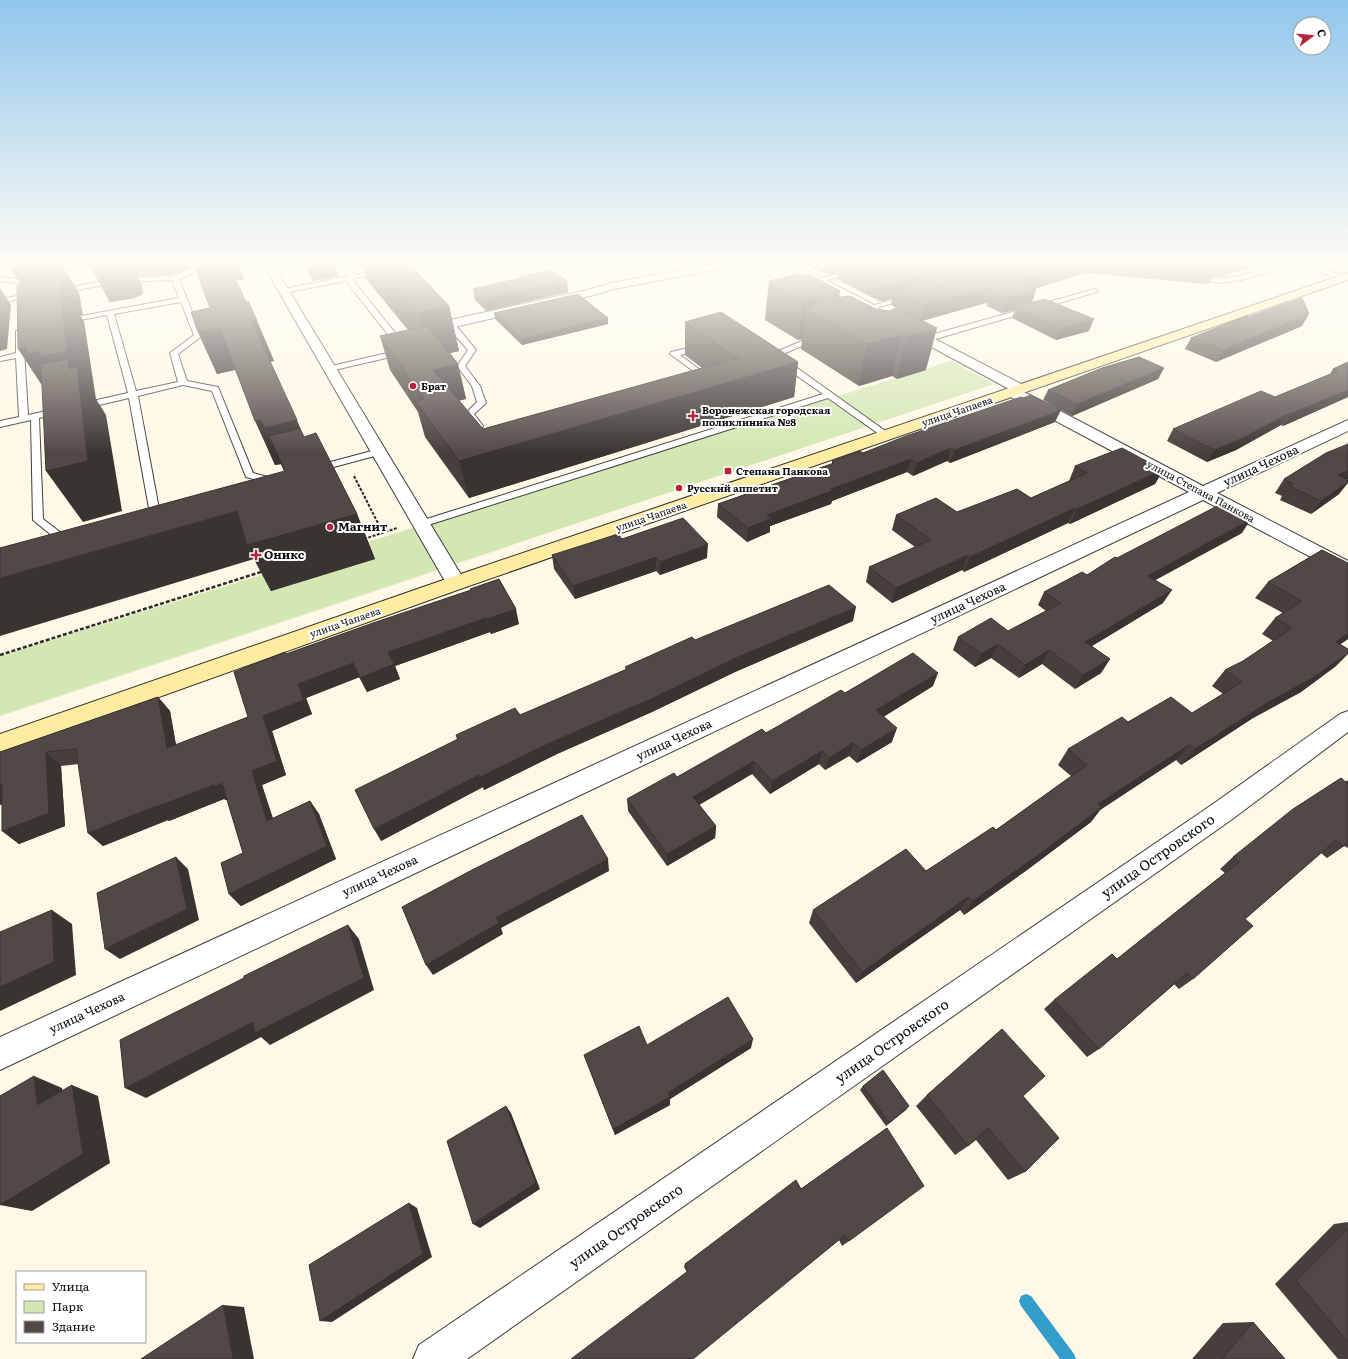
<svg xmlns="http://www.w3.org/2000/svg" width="1348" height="1359" font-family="Literata,serif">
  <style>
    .green { fill: #d2e7b1 }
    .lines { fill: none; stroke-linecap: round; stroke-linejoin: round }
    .stream { fill: #339dcc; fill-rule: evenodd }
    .lane-casing { stroke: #3c3c3c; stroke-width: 2 }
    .street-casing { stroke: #3c3c3c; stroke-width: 2 }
    .secondary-casing { stroke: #2b2b2b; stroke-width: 2 }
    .path-far1 { stroke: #2b2b2b; stroke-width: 2; stroke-dasharray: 3 1.5; stroke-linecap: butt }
    .path { stroke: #2b2b2b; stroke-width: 2.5; stroke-dasharray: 4 2; stroke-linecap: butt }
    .lane { fill: #fff; fill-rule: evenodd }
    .street { fill: #fff; fill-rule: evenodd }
    .secondary { fill: #ffeca1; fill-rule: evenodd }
    .wall { fill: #473f3c }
    .shaded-wall { fill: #393331 }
    .building { fill: #524946; stroke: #393331 }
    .poi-dot { fill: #b72439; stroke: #fff; stroke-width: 1.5 }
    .labels { text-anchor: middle; stroke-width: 4; stroke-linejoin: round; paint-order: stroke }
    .far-poi-label { font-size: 10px; font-weight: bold; fill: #090909; stroke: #fff; text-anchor: start }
    .far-street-label { font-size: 10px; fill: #090909; stroke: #fff }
    .street-label { font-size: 12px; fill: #090909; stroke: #fff }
    .poi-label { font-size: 12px; font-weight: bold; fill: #090909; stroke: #fff; text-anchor: start }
    .near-street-label { font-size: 14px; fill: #090909; stroke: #fff }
  </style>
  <rect width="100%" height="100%" fill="#fff8e6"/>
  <path class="green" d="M951 361 994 384 0 716V656Z"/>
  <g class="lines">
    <path class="stream" d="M1026 1294 1031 1296 1074 1354 1076 1359H1060L1021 1306 1019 1301 1021 1296Z"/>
    <defs>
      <path id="lane" d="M75 264H83L53 277 48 276Z
        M210 264H222L198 270 179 279 202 336 178 354 187 381 218 387 253 473 275 479 279 487 274 490 270 489 268 483 246 477 212 391 183 385 138 396 162 525 157 528 152 525 129 398 82 409 78 406 79 404 128 393 107 315 65 323 61 321 65 319 179 298 172 280 122 282 59 293 56 291 59 289 122 278 174 276 194 267ZM181 302 194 335 170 353 178 382 136 391 114 314Z
        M340 264H346L355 275 400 266 444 264 441 266 400 270 352 279 408 349V353L330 371H327V367L400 350 346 281 284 293 281 291 284 289 349 276Z
        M1182 264H1188L1186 267 1201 276 1220 279 1240 276 1281 264H1311L1346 277 1343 279 1303 267 1289 266 1241 280 1220 283 1197 278 1186 273 1180 267Z
        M855 270 858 272 857 273 817 282 814 280Z
        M0 277 36 281 39 283 36 285 0 281Z
        M1095 289 1098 291 1097 292 929 341H923L922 339 923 337Z
        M34 293 36 294V296L0 303V299Z
        M908 295 910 296V298L869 310 865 308Z
        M447 322H453L476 350 465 366 480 386 486 403 474 414 483 426 482 428H476L465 414 477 402 472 386 457 366 468 350 447 326Z
        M16 331H22L23 333 28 415 61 408 65 411 64 413 39 418 43 519 73 542 74 544 73 546H65L33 520 31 420 0 427V421L19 417 16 358 0 361V357L16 353Z
        M811 337H817L818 339 776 357H770L769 355Z
        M701 345 705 347 704 349 680 355 711 378 712 380 711 382H708L670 354 671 352Z
        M780 360H786L891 435 889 437H883L828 398 425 526H417L416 524 417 522 823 394 780 364Z
        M379 449 384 452 382 454 315 472 310 469 312 467Z"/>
      <path id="street" d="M263 264H273L466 583 463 588 456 589 449 588 446 583Z
        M714 264H735L730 267 614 289 594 295 450 328 446 327 444 324 446 321 450 320 591 289 611 283Z
        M782 264H795L878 307 880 310 878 313H870L783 266Z
        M908 325 1025 386 1027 389 1024 392 1203 486 1348 420V431L1217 493 1348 561V575L1341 573 1203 500 0 1070V1037L1189 492 1007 395 1005 392 1009 389 904 332 902 329 904 326Z
        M1348 711V732L1231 820 467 1359H413L419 1345 1213 804 1340 714Z"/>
      <path id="secondary" d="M1348 273V280L463 588 0 754V734L449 578Z"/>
    </defs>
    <use href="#lane" class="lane-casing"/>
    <use href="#street" class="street-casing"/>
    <use href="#secondary" class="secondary-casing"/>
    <path class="path-far1" d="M354 476 383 533
      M364 539 397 528"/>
    <path class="path" d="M0 655 264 571"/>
    <use href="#lane" class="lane"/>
    <use href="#street" class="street"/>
    <use href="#secondary" class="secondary"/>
  </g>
  <path class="wall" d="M89 264H238L244 279 236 280 246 302 257 321 274 361 270 362 300 429 304 437 357 514 375 559 271 591 254 559 285 472 281 464 275 465 235 370 217 374 198 332 210 308 194 265 170 275 137 276 141 283 143 294 134 298 110 302Z
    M302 264H335L339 276 313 281Z
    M363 264H409L449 306 459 351 450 353 458 364 466 399 459 400 483 429 702 368 685 355V322L798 362 794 397 469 498 425 437 418 412 390 370 380 336 408 330 367 280Z
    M805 264H1259L1220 277 1213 276 1210 282 1207 284 1085 273 1034 289 1036 290 1032 302 1089 331 1056 340 1012 318 1015 310 1002 313 987 306V303L982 304 922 321 926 370 897 379 892 376 859 386 801 349 802 339 798 340 765 320 769 281 839 297 876 309 890 311 896 308 891 305 892 298 883 301H879L837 279 838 273 828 275Z
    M519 277 567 281 568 292 486 311 475 300 473 289 519 279Z
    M494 313 608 318V324L522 345 495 319Z
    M1302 326 1216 362 1185 349 1191 338Z
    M1348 362V397L1283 426 1281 425 1236 450 1207 462 1167 441 1173 429 1275 397 1330 374 1333 369Z
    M1164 368 1158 379 1072 416 1043 400 1048 390Z
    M1055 422 950 463 947 461 913 476 907 472 832 501 831 504 770 526V532L747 542 717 517 718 504 832 464V461L863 453Z
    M1348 444V479H1347L1339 494 1311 514 1280 500 1282 496 1275 493 1284 479Z
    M1075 466 1163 470 1155 484 1070 524 1068 523 964 572 962 570 892 603 866 582 869 567 915 547 892 530 896 515 957 512 1031 498 1069 481Z
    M1242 533 1155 580 1163 603 1092 646 1110 659 1101 673 1075 689 1042 664 1019 678 991 658 975 667 953 650 958 637 1008 631 1046 611 1038 605 1044 592 1087 575 1117 558Z
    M622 539 707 558 660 575 656 571 575 599 554 569 552 555Z
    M1322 550 1348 639 1340 644 1336 666 1301 692 1253 718 1181 765 1176 760 1100 810 1091 822 1027 870 964 915 960 910 856 983 809 923 813 910 926 871 996 830 1071 776 1058 765 1068 749 1128 722 1192 713 1223 694 1212 686 1225 670 1243 661 1273 641 1262 634 1275 618 1283 613 1255 598 1268 582Z
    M471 590 519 624 491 634 490 632 395 666 400 679 367 692 359 677 306 698 312 714 272 731 286 775 262 785 273 818 310 801 319 814 336 859 241 906 229 894 243 853 227 800H226L224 799 169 821 168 820 103 846 88 833 79 764 61 766 65 826 19 844 2 831V804L0 805V752L158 697 170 711 176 745 248 717 286 654Z
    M853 621 735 672 652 712 557 754 484 790 483 787 381 841 457 739 456 735 520 715 626 670 625 667 695 640Z
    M933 686 883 717 892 742 857 763 849 756 825 770 819 764 770 794 752 774 699 805 716 826 715 838 667 866 628 811 627 799 677 777 845 693Z
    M1348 780V848L1344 846 1327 858 1321 853 1245 919 1193 979 1179 989 1174 984 1099 1049 1087 1057 1044 1009 1054 1000 1117 959 1225 873 1220 869 1233 857Z
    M647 1045 751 1048 670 1099V1105L615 1135 587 1063 584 1055Z
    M863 1086 909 1106 886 1126 860 1090Z
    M927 1095 1023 1096 1025 1172 1008 1180 976 1140 968 1146 955 1155 916 1106Z
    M887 1128 849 1241 842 1246 839 1240 687 1272 684 1267 685 1264 801 1189Z
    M1348 1222V1359H1338L1275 1284 1334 1224Z
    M1253 1322 1285 1359H1192L1223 1323Z"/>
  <path class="shaded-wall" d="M44 264H62L79 293 83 315H80L84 321 96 399 106 415 122 511 83 522 46 471 49 396 18 349 44 322 11 269Z
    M89 264H131L141 283 143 294 134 298 110 302Z
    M165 264H204L194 266 170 275Z
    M227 264H238L244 279 234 280Z
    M307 264H335L339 276 313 281Z
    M830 264H865H839L838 273 828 275Z
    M1073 264H1089L1085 273 1010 296 1015 281Z
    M1227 264H1259L1220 277Z
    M1218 268 1210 282 1207 284 1215 269Z
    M922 275 919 291 894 290 892 298 883 301 886 286Z
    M567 281 568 292 486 311 484 299Z
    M0 288 11 305 7 349 0 351Z
    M987 288 982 304 921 321 925 305Z
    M1036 290 1031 305 1016 307 1015 310 1002 313 1007 298Z
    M840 291 835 326 832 293Z
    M816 296 813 313 806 309 802 339 798 340 803 301Z
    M449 306 459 351 430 358 419 313Z
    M1309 314 1302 326 1216 362 1223 350Z
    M608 318V324L522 345 521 339Z
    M1094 319 1089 331 1056 340 1061 329Z
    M257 321 274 361 269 362 252 322Z
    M220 328 238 369 217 374 198 332Z
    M937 328 926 370 897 379 906 337Z
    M902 335 892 376 859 386 867 344Z
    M798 362 794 397 469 498 459 461Z
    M458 364 466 399 442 405 433 370Z
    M1164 368 1158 379 1072 416 1077 404Z
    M1348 390V397L1283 426 1290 414Z
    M1061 410 1055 422 950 463 955 450Z
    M1288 414 1281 425 1236 450 1207 462 1214 450Z
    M261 420 281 464 275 465 255 421Z
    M297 420 315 465 285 473 265 428Z
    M951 448 947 461 913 476 917 463Z
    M911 459 907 472 832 501 831 504 770 526V532L747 542 748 528 767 515 831 489Z
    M1163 470 1155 484 1070 524 1077 509Z
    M1348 471V479L1328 488 1338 475Z
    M1348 482V483L1339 494 1311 514 1321 501Z
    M1075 508 1068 523 964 572 970 557Z
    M237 511 357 514 375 559 271 591 254 559 0 636V578Z
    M1251 519 1242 533 1139 589 1148 576Z
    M708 544 707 558 660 575V562Z
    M968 555 962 570 892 603 896 588Z
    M656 557V571L575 599 573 586Z
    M1172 590 1163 603 1077 655 1085 642Z
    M856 607 853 621 735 672 652 712 557 754 484 790 480 777 554 741 736 658Z
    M516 609 519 624 491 634 487 619Z
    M486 618 490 632 395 666 400 679 367 692 360 678 388 652Z
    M1348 633V639L1321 658 1336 642Z
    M998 644 991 658 975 667 981 654Z
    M1049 650 1042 664 1019 678 1025 665Z
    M1348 653V654L1336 666 1301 692 1253 718 1181 765 1195 749 1267 703Z
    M1110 659 1101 673 1075 689 1083 675Z
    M353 663 360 677 306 698 312 714 272 731 286 775 262 785 277 834 267 821 252 771 263 716 298 684Z
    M938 673 933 686 872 724 876 710Z
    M158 697 170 711 179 762 167 748Z
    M897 728 892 742 857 763 861 750Z
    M853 743 849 756 825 770 829 758Z
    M1189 745 1176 760 1100 810 1091 822 1027 870 964 915 973 901 1098 804Z
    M822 751 819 764 770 794 772 781Z
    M46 752 61 766 65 826 19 844 2 831Z
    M754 761 752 774 692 809 693 797Z
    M479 775 483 787 381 841 374 829Z
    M222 783 233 797 226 800 224 799 169 821 168 820 103 846 88 833 156 806 214 785Z
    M0 785H2L18 798 0 805Z
    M310 801 319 814 336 859 241 906 229 894Z
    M716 826 715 838 667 866V854Z
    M1348 842V843L1344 846 1327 858Z
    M176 857 188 869 199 920 120 959 105 949Z
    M608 859 609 871 501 928 503 934 433 975 426 965 496 917Z
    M968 897 960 910 856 983 862 972Z
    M52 910 72 924 76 975 0 1011V987Z
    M348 925 359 939 374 990 270 1045 261 1037 146 1098 125 1088Z
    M753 1039 751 1048 670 1099V1105L615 1135 613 1129 668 1093Z
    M34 1076 62 1088 66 1116 37 1105Z
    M72 1085 98 1096 110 1163 32 1211 0 1205Z
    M506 1106 511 1113 540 1189 480 1228 473 1224Z
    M909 1106 906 1110 886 1126 889 1123Z
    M409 1203 417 1208 432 1257 332 1322 320 1321Z
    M223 1305 244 1307 254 1359H233Z"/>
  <path class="building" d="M11 264H44L11 269Z
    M194 264H228L246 302 248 301 257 321 252 322 297 420 265 428 261 420 255 421 220 328 198 332 191 312 210 308Z
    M377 264H409L449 306 419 313Z
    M839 264H1073L1015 281 1036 290 1007 298 991 290 993 288H987L925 305 894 290 921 282 940 291H945L947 288 922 275 886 286 882 285Z
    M1154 264H1202L1218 268 1215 269Z
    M552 270 567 281 484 299 473 289 520 278 519 277Z
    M799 274 803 276 809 274 840 291 832 293V298L850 296 876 309 890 311 896 308 937 328 906 337 902 335 867 344 806 309 823 302 824 296H816L803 301 769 281Z
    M59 278 67 351 40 357V351L27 354 26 347 18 349 17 286Z
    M578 294 608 318 521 339 494 313Z
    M1302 298 1309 314 1223 350 1191 338 1246 316 1248 317Z
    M1045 299 1094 319 1061 329 1016 307Z
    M721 312 798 362 459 461 415 401 424 399 380 336 427 326 458 364 433 370 483 429 738 358 685 322Z
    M1139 357 1164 368 1077 404 1048 390 1102 368Z
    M68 359 69 369 77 367 88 461 46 471 41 365Z
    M1348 362V390L1290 414H1288L1243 438 1214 450 1173 429 1261 391 1275 397 1338 371 1333 369Z
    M1031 395 1061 410 955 450 951 448 917 463 911 459 831 489 834 490 767 515 771 519 748 528 718 504 834 463 832 461 860 451 863 453 906 436 1021 397 1023 398Z
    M300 429 304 437 316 433 357 514 247 545 237 511 0 578V548L285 471 269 436Z
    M1348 444V471L1338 475 1348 480V482L1321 501 1289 486 1293 484 1284 479 1326 453Z
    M1122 448 1163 470 1077 509 1075 508 970 557 968 555 896 588 869 567 931 540 896 515 936 498 957 512 1017 489 1031 498 1087 473 1075 466Z
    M1221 504 1251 519 1148 576 1172 590 1085 642 1110 659 1083 675 1049 650 1025 665 998 644 981 654 958 637 991 618 1008 631 1061 603 1044 592 1082 572 1087 575 1115 557 1117 558Z
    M683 518 708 544 660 562 656 557 573 586 552 555 618 534 622 539Z
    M1322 550 1348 563V633L1336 642 1348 649V653L1316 676 1267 703 1195 749 1189 745 1098 804 1102 807 1037 856 973 901 968 897 862 972 813 910 906 849 926 871 993 827 996 830 1087 765 1068 749 1122 717 1128 722 1171 697 1192 713 1242 682 1225 670 1243 661 1292 628 1275 618 1302 601 1268 582Z
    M499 579 516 609 487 619 486 618 388 652 394 664 360 678 353 663 298 684 304 700 263 716 277 761 252 771 267 821 310 801 327 846 229 894 221 863 243 853 222 783 215 787 214 785 156 807V806L88 833 76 749 46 752 49 813 2 831V785H0V752L158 697 167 748 248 717 234 672 285 652 286 654 373 623 471 590 470 589Z
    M829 585 856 607 736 658 651 699 554 741 480 777 479 775 374 829 355 790 458 739 456 735 515 708 520 715 627 669 625 667 692 637 695 640Z
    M913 653 938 673 876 710 897 728 861 750 853 743 829 758 822 751 772 781 754 761 693 797 716 826 667 854 627 799 674 773 677 777 762 729 766 733 841 690 845 693Z
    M1341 778 1347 783 1348 781V842L1343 846 1336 840 1245 919 1253 926 1193 979 1187 973 1099 1049 1054 1000 1112 954 1117 959 1239 862 1233 857 1293 809Z
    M582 815 608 859 496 917 499 923 426 965 402 907 472 870Z
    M176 857 187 909 105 949 97 893Z
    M52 910 54 962 0 987V932Z
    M348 925 364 978 255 1033 253 1022 125 1088 120 1040 244 978V976Z
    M728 997 753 1039 668 1093 670 1097 613 1129 584 1055 639 1026 647 1045Z
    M1002 1029 1045 1076 1023 1096 1059 1138 1025 1172 988 1128 968 1146 927 1095Z
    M883 1070 909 1106 889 1123 863 1086Z
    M34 1076 37 1105 72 1085 83 1154 0 1205V1096Z
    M506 1106 536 1183 473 1224 447 1141Z
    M887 1128 924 1186 849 1241 845 1235 693 1359H571L688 1271 685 1264 796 1180 801 1189Z
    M409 1203 423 1254 320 1321 309 1265Z
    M1348 1229V1342L1296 1281Z
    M223 1305 233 1359H141Z
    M1253 1322 1285 1359H1222Z"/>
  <linearGradient id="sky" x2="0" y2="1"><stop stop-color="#90c6ed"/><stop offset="0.58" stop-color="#fffcf4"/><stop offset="1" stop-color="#fffcf4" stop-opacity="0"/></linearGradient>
  <rect width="1348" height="454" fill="url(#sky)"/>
  <g class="poi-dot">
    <circle cx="413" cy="386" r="4"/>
    <path d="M691 410h4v4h4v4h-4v4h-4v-4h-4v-4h4z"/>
    <rect x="724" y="467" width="8" height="8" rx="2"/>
    <circle cx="679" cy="488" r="4"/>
    <circle cx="330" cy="527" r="4"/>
    <path d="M254 549h4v4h4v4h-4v4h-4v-4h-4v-4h4z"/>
  </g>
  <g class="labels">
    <g class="far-poi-label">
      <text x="421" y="390">Брат</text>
      <text x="702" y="414">Воронежская городская<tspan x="702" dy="12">поликлиника №8</tspan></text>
      <text x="736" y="475">Степана Панкова</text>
      <text x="687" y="492">Русский аппетит</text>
    </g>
    <g class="far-street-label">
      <text transform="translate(957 411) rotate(-19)" y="4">улица Чапаева</text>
      <text transform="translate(1201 491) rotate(28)" y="4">улица Степана Панкова</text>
      <text transform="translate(651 516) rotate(-19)" y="4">улица Чапаева</text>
      <text transform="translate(345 622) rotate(-19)" y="4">улица Чапаева</text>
    </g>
    <g class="street-label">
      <text transform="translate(1261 466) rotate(-25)" y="4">улица Чехова</text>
      <text transform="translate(968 603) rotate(-25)" y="4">улица Чехова</text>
      <text transform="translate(674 740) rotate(-25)" y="4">улица Чехова</text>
      <text transform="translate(380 876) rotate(-25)" y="4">улица Чехова</text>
      <text transform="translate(87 1013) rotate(-25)" y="4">улица Чехова</text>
    </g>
    <g class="poi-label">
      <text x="338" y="531">Магнит</text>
      <text x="264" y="559">Оникс</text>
    </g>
    <g class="near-street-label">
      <text transform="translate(1158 856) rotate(-35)" y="5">улица Островского</text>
      <text transform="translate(892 1041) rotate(-35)" y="5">улица Островского</text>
      <text transform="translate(626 1226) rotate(-35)" y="5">улица Островского</text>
    </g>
  </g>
  <rect x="16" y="1271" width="130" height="72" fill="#ffffff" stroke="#9d9d9d"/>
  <rect x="24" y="1284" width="20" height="6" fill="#ffeca1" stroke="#9d9d9d"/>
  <text x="52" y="1291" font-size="12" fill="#090909">Улица</text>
  <rect x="24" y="1301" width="20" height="12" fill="#d2e7b1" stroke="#9d9d9d"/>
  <text x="52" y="1311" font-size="12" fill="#090909">Парк</text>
  <rect x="24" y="1321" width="20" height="12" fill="#524946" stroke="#9d9d9d"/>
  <text x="52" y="1331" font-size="12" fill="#090909">Здание</text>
  <g transform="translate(1312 36) rotate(74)"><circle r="19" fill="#ffffff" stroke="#9d9d9d"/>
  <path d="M0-3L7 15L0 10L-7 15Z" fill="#b72439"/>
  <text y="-6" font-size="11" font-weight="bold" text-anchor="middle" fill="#090909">С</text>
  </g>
</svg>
